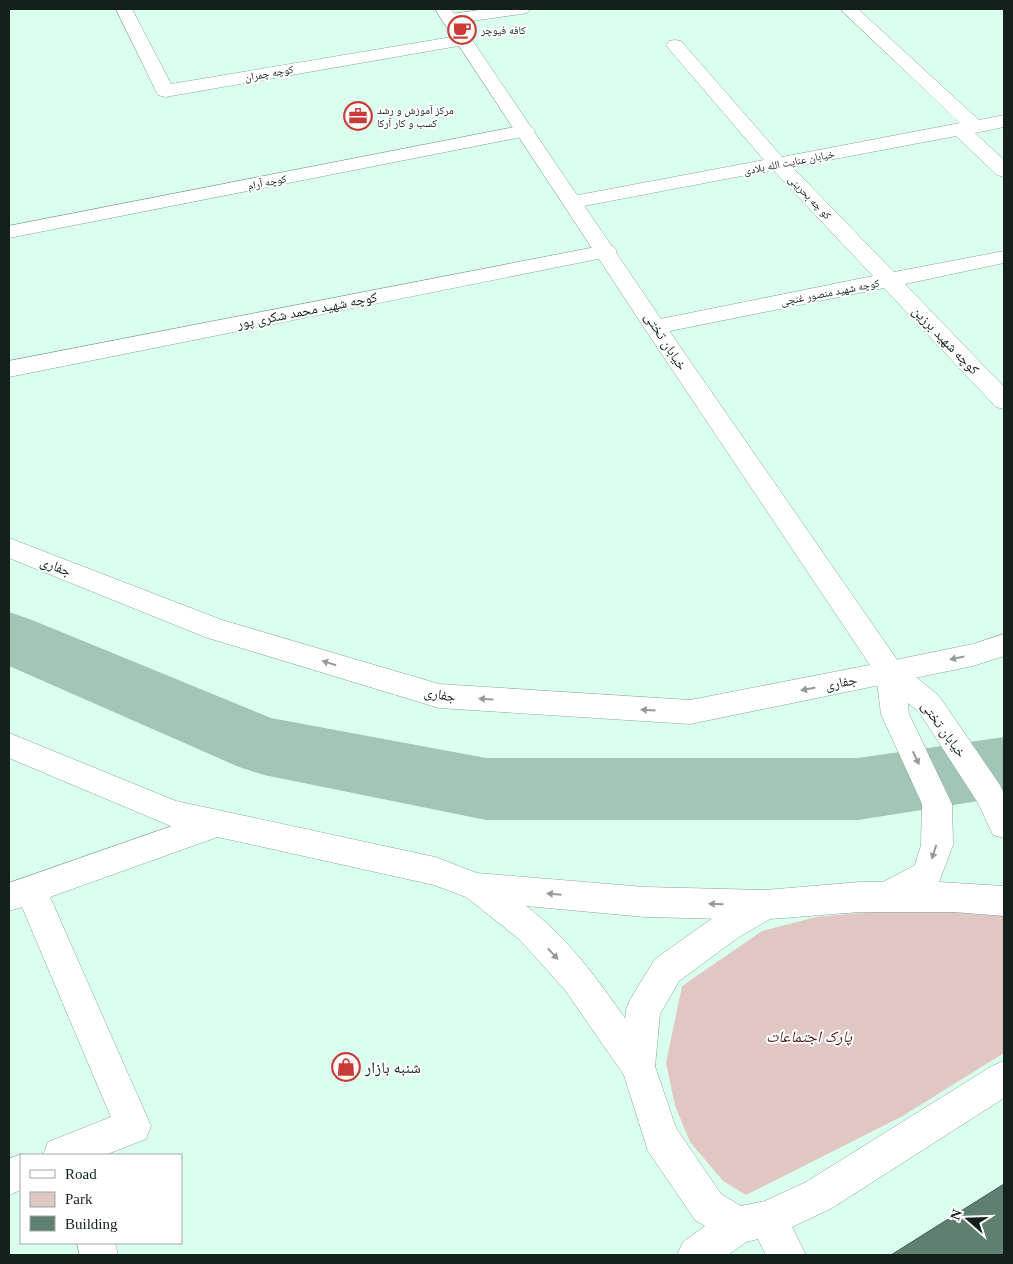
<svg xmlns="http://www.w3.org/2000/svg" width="1013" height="1264" font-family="'Times New Roman','Noto Naskh Arabic',serif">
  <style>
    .green { fill: #e1c7c3 }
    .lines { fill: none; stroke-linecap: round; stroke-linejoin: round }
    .river { fill: #a1c6b5; fill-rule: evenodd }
    .building { fill: #5f8071; stroke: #425a4f }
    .minor-casing { stroke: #83a595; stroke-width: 1 }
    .tertiary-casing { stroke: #83a595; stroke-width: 1 }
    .secondary-casing { stroke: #83a595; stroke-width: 1 }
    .minor { fill: #fff; fill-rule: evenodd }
    .tertiary { fill: #fff; fill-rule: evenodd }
    .secondary { fill: #fff; fill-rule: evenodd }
    .oneway { fill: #959b98 }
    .labels { text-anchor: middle; stroke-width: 4; stroke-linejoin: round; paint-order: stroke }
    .far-poi-label { font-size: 11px; fill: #13201b; stroke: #fff; text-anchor: start }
    .far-street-label { font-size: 11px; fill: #13201b; stroke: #fff }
    .street-label { font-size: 14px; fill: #13201b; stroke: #fff }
    .near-park-label { font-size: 16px; font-style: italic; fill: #4d1c19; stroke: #fff }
    .near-poi-label { font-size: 16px; fill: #13201b; stroke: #fff; text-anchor: start }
  </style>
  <rect width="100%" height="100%" fill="#dbffee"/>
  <path class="green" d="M893 910 1004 912V1053L901 1117 746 1195 723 1181 690 1142 675 1106 666 1063 682 986 762 931 816 917Z"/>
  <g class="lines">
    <path class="river" d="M9 612 32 620 271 718 486 758H858L1004 737V797L858 820H486L264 775 239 767 9 666Z"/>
  </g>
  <path class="building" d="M1004 1184V1255H891Z"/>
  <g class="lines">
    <defs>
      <path id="minor" d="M116 9H132L171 84 464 35 470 36 473 40 470 44 464 45 165 97 158 95 156 91Z
        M486 9H530L527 13 521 14 451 24 445 23 442 19 445 15Z
        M840 9H858L979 120 1004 115V127L975 133 1004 160V177L997 175 956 136 792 167 894 272 1004 251V263L905 284 1004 387V409L996 407 884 288 655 334 647 332 644 327 647 322 655 320 873 276 773 170 573 208 566 206 563 202 566 198 573 196 764 160 669 49 666 45 669 41 675 40 681 41 782 157 960 123Z
        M525 125 532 127 535 131 532 135 9 238V226Z
        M606 245 613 246 617 251 613 256 9 377V361Z
        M1004 634V656L973 666 890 683 880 680 876 672 880 664 890 661 973 644Z
        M215 811 226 814 230 824 226 834 50 897 151 1126 146 1139 105 1155H43L48 1142 111 1117 22 907 9 911V883Z
        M21 1154 25 1155H21V1190L9 1195V1159Z
        M77 1243H115L118 1255H80Z"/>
      <path id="tertiary" d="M9 538 222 620 439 684 690 700 890 661 900 664 904 672 900 680 890 683 690 724 439 708 205 637 9 558Z
        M9 733 176 801 435 857 477 873 645 887 765 890 776 895 781 905 776 915 765 920 645 917 526 906C578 945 613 1002 650 1054L655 1066 650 1078 638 1083 626 1078 565 990 519 939 466 897 434 885 173 827 9 758Z"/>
      <path id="secondary" d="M435 9H451L663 322 900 664 939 696 1000 785 1004 794V838L993 835 978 803 919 712 908 703 909 714 952 804 953 845 939 882 1004 886V916L954 912H860L770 919 739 937 679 981 660 1014 655 1066 676 1128 721 1194 741 1206 765 1201 806 1182 992 1066 1004 1061V1098L832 1208 792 1227 806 1255H766L758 1239 746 1242 728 1255H677L683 1242 705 1226 695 1220 648 1151 621 1066 626 1010 631 998 655 959 717 915 765 890 860 882H883L915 865 921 845 922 804 881 714 876 674 647 332Z"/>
    </defs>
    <use href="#minor" class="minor-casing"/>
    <use href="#tertiary" class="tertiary-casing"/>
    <use href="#secondary" class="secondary-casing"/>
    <use href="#minor" class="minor"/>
    <use href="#tertiary" class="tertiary"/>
    <use href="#secondary" class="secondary"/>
  </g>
  <defs><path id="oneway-solid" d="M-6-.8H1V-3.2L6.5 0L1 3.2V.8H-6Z" transform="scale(1.25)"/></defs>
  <g class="oneway">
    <use href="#oneway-solid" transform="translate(957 658) rotate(168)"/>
    <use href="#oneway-solid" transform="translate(329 663) rotate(-163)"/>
    <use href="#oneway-solid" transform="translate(808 689) rotate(169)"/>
    <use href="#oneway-solid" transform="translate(486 699) rotate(-176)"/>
    <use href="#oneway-solid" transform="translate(648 710) rotate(-176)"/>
    <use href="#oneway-solid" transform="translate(916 758) rotate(65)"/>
    <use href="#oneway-solid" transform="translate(934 852) rotate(108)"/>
    <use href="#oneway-solid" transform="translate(554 894) rotate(-175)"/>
    <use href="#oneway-solid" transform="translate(716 904) rotate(-179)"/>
    <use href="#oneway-solid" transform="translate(553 954) rotate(47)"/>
  </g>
  <defs>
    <symbol id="cafe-ring" viewBox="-11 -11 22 22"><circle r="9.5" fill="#fff" stroke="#c93b37" stroke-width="1.5"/><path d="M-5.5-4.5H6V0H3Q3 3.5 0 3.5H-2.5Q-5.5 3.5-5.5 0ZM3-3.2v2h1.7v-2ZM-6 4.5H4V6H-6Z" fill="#c93b37"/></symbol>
    <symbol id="office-ring" viewBox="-11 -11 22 22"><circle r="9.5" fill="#fff" stroke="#c93b37" stroke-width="1.5"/><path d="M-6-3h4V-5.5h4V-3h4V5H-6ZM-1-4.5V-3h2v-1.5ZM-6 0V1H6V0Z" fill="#c93b37"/></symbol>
    <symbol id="shop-ring" viewBox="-11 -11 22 22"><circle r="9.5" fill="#fff" stroke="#c93b37" stroke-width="1.5"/><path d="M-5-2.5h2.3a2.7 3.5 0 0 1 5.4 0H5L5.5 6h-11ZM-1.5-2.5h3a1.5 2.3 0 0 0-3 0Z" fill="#c93b37"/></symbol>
  </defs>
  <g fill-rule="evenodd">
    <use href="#cafe-ring" x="446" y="14" width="32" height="32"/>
    <use href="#office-ring" x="342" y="100" width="32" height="32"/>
    <use href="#shop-ring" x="330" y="1051" width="32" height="32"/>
  </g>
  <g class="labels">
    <g class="far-poi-label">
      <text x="481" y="34">کافه فیوچر</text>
      <text x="377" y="114">مرکز آموزش و رشد<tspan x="377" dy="13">کسب و کار آرکا</tspan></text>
    </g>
    <g class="far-street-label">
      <text transform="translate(269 73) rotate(-10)" y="4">کوچه چمران</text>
      <text transform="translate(789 162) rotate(-11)" y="4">خیابان عنایت الله بلادی</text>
      <text transform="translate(267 182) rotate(-11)" y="4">کوچه آرام</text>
      <text transform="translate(810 197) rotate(46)" y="4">کو چه بحرینی</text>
      <text transform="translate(830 292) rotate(-11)" y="4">کوچه شهید منصور غنچی</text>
    </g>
    <g class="street-label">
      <text transform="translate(307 310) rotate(-11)" y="5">کوچه شهید محمد شکری پور</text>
      <text transform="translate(946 340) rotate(46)" y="5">کوچه شهید برزین</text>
      <text transform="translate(666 341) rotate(57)" y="5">خیابان تختی</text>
      <text transform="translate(56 566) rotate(21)" y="5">جفاری</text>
      <text transform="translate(841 682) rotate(-11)" y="5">جفاری</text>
      <text transform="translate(440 694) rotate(10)" y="5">جفاری</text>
      <text transform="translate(944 729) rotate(54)" y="5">خیابان تختی</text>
    </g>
    <g class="near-park-label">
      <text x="809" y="1042">پارک اجتماعات</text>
    </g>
    <g class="near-poi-label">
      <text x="365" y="1073">شنبه بازار</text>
    </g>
  </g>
  <rect width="1013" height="1264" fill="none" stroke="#13201b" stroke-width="20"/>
  <rect x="20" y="1154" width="162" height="90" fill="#ffffff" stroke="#a1a6a4"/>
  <rect x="30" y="1170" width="25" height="8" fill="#ffffff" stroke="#a1a6a4"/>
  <text x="65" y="1179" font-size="15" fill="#13201b">Road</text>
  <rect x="30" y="1192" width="25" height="15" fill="#e1c7c3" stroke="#a1a6a4"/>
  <text x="65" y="1204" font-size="15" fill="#13201b">Park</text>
  <rect x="30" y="1216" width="25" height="15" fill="#5f8071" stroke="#a1a6a4"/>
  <text x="65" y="1229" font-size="15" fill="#13201b">Building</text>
  <g transform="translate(968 1219) rotate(290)" stroke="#ffffff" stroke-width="4" paint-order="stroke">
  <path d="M0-4L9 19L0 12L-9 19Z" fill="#13201b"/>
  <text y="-8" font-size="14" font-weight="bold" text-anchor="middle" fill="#13201b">N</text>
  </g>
</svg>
